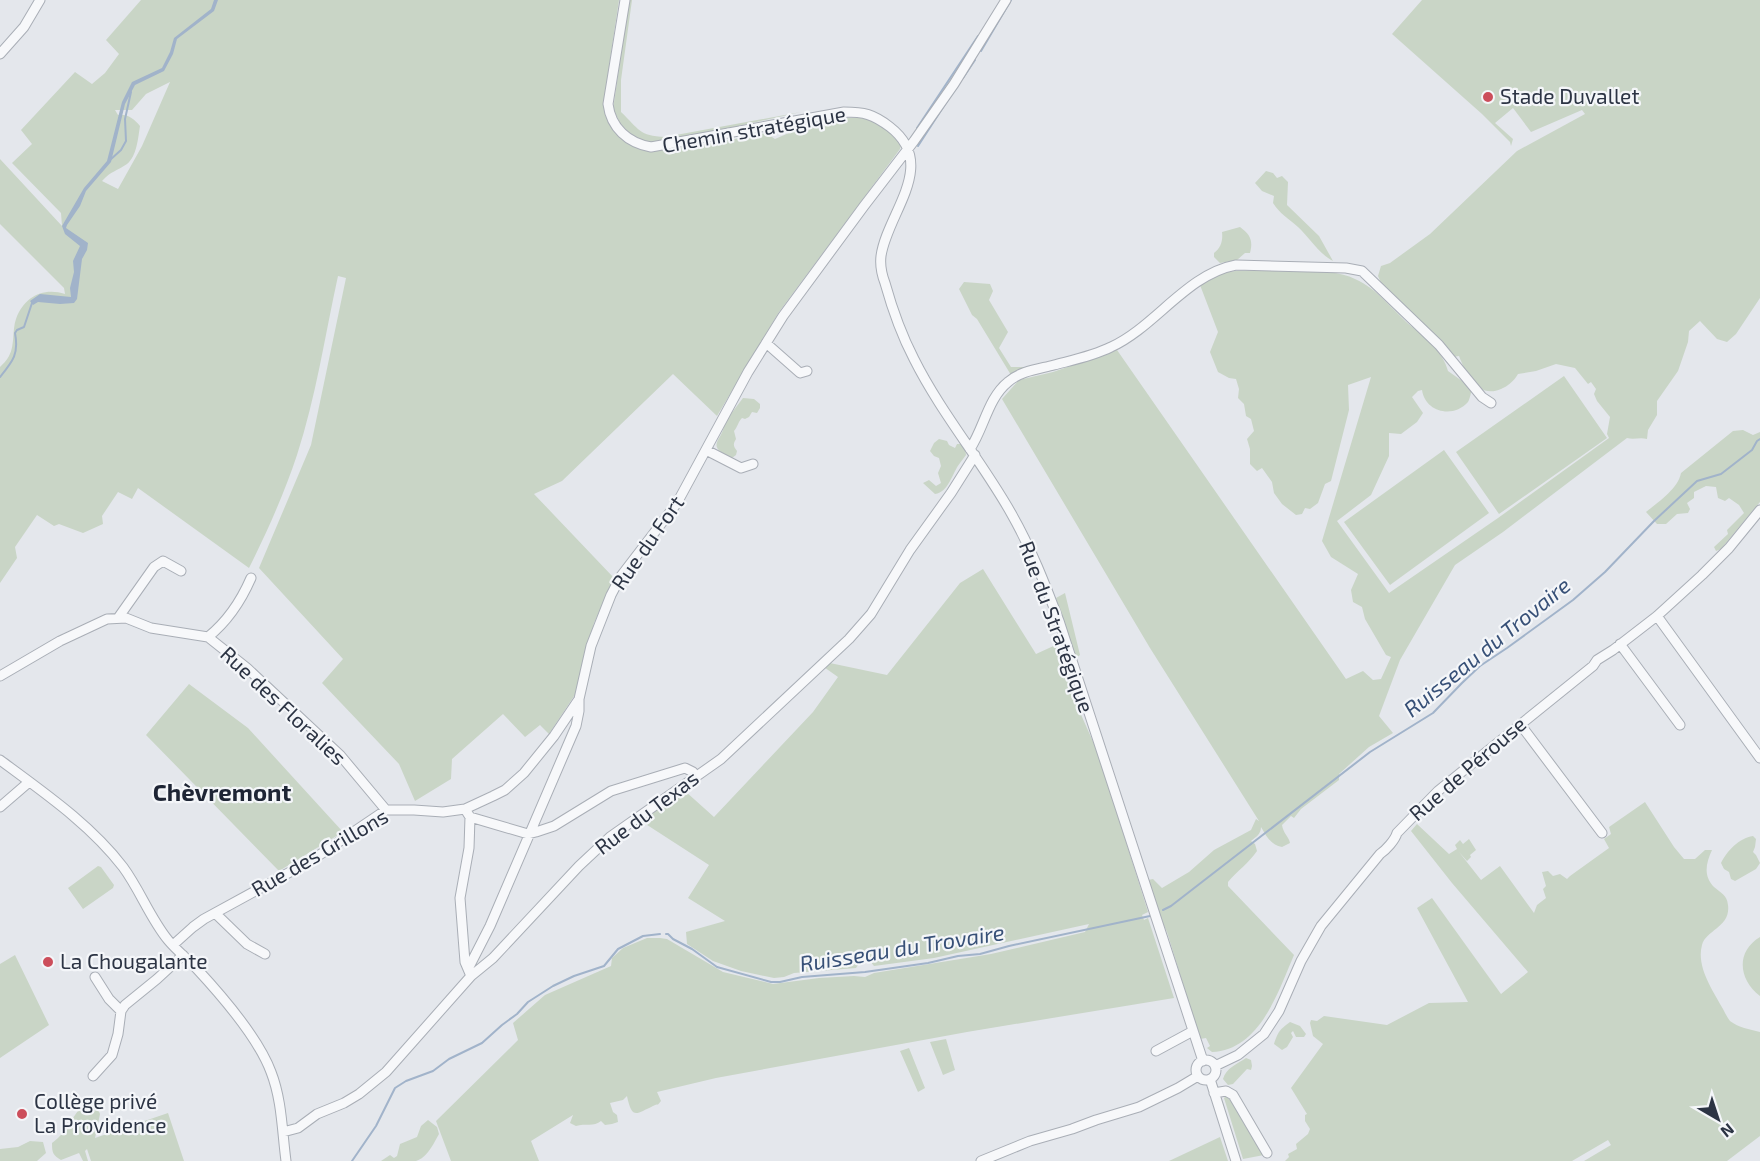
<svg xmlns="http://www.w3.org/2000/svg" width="1760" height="1161" font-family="'Exo 2',sans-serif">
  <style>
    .green { fill: #c9d5c6; fill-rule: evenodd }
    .water { fill: #a1b3ca }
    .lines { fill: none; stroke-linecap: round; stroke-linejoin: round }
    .stream { stroke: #a1b3ca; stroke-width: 2 }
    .minor-casing { stroke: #a9aeb6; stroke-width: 11 }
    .minor { stroke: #f7f8fa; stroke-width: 9 }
    .poi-dot { fill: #cc4e5b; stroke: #f4f6f9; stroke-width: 2 }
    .labels { text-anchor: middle; stroke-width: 4.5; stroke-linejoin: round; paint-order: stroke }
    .poi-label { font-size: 21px; fill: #2c3444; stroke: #f4f6f9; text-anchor: start }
    .street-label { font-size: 21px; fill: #2c3444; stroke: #f4f6f9 }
    .water-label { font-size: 22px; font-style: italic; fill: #375077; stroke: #f4f6f9 }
    .quarter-label { font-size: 24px; font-weight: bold; fill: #1e2535; stroke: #f4f6f9 }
  </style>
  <rect width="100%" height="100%" fill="#e4e7ec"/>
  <path class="green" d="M141 0H619L607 80 605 111 616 132 625 141 638 147 708 144 766 133 775 139 798 129 845 120 846 118C874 116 884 124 901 144L900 149 779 312 717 416 673 374 562 481 534 494 614 578 594 623 578 690 549 734 540 725 525 737 503 714 452 759 451 779 415 801 399 764 322 683 343 659 259 568 311 445 346 278 338 276C325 335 316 397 297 455 284 494 267 532 249 568L138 488 132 499 118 492 102 516 103 524 83 533 59 524 54 526 37 515 15 547 17 558 0 583V367C3 364 7 360 9 356 15 345 12 330 16 319 24 297 43 287 65 294L64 288 0 224V159L62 226 61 213 12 163 32 144 21 130 75 72 92 84 105 73 119 54 106 40ZM170 82 142 146 118 189 102 181C111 171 117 171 127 164 137 156 138 138 140 126 134 119 128 114 118 115L115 110H132L146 94Z
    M629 0H632L621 80V112C639 129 639 136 665 137L801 112 664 143 654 142 649 144 633 138 623 129 613 109Z
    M1422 0H1760V298L1736 334 1727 342 1717 339 1700 321 1689 331 1688 342 1678 371 1657 401V415L1648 430 1647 439C1640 437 1634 440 1627 438L1503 532 1455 565 1400 660 1379 716 1393 733 1369 747 1339 774V780L1301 809 1294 818 1291 816 1282 825C1283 833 1289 837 1290 843L1282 847C1270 844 1267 837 1261 827 1261 834 1256 837 1251 841L1255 844 1257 851C1249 863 1237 871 1228 882V886L1294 955C1278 992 1260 1050 1212 1052L1207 1048 1210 1046 1206 1038 1200 1039 1167 932 1156 909 1153 894 1148 880 1153 879 1162 888 1189 872 1214 850 1251 830 1256 819 1259 821 1150 648 1002 399 1019 380 1053 372 1117 350 1346 679 1363 671 1373 680 1381 679 1391 657 1386 655 1365 619 1362 607 1353 602 1351 590 1358 574 1331 557 1322 541 1371 377 1348 385 1349 410 1331 481 1325 484 1318 503 1310 509 1305 508 1302 514 1296 515 1282 504 1274 493 1272 482 1262 468 1257 471 1250 464V449L1247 439 1254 431 1251 419 1246 416 1244 404 1238 398 1239 389 1236 379 1229 378 1218 372 1210 352 1218 332 1200 285C1207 281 1216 276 1224 273 1240 269 1254 271 1269 271 1294 272 1333 268 1355 279 1378 289 1392 310 1411 326 1426 338 1443 352 1448 371L1472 388C1471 392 1470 399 1468 402 1453 419 1425 412 1422 390L1418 391 1412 397 1423 413 1417 422 1401 434 1389 433V456L1371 495 1337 521 1389 593 1498 518 1609 438 1607 434 1610 417 1597 401 1594 394 1596 389 1591 382 1588 384 1575 368 1556 364 1536 371 1518 374C1514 381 1508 386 1501 389 1478 399 1466 374 1459 356L1453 357 1417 318 1382 285 1378 276 1381 266 1390 263 1430 234 1517 151 1585 114 1582 110 1531 132 1513 108 1495 123 1513 139 1511 146 1510 142 1482 114 1392 34Z
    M1266 171 1273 173 1277 178 1282 176 1288 182 1287 205 1319 236 1333 261C1318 253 1310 238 1298 227 1289 219 1279 213 1273 203L1274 196 1262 191 1255 183Z
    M1240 227C1251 235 1253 241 1250 253H1245L1237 260 1220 263 1214 257V253C1221 248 1223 241 1222 232Z
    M964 282 990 284 993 291 989 300 1008 332 999 348 1011 367H1025L1011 375 977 319 972 315 959 289Z
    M1564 376 1607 438 1499 514 1456 452Z
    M743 398 754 399 760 404V408L757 413 752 412 749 417 745 419 742 418C738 422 738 426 734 431L736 439C733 444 733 446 737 451L736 455 732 458C702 445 725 440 724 423Z
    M1743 430 1753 435 1760 432V502L1721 549 1716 551 1714 547 1728 534 1727 530 1744 513 1739 505 1729 498 1725 501 1718 498 1716 487 1706 486 1694 492V498L1687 503 1690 509 1688 513 1677 514 1666 524H1657L1646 512C1658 502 1678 489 1681 473L1733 431Z
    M939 439 947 441 949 445 955 448 957 444H962L965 448 966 455C964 458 962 460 960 463 952 473 949 492 935 494L923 483 929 480 936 486 941 483 938 473 941 466 939 458 934 456 930 451 934 443Z
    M1444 450 1489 513 1390 585 1344 522Z
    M983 569 1036 654 1060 643 1077 692 1078 708 1095 746 1106 778 1148 912 1142 915 1144 920 1148 918 1174 998 967 1032 716 1078 657 1092 661 1101C655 1108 661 1102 653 1106 636 1114 632 1120 627 1096L623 1100 610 1103 613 1112 617 1115 618 1122 612 1124 605 1125 601 1121C594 1127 585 1123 576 1126L570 1123 573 1115 531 1141 539 1161H451L436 1121 518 1040 513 1023 545 995 611 966 612 958 623 948 647 938H660L667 939 723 972 773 984 819 978 854 976 865 977 874 973 991 954 1085 932 1089 924 934 958 874 966 870 961 860 962 856 968 794 973 784 977 774 978 741 971 713 961 687 944 686 932 725 921 688 898 709 865 641 821 685 791 714 817 813 712 838 677 821 665 825 662 887 675 960 583Z
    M1065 593 1080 655 1075 659 1056 598Z
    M189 684 248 728 343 832 279 871 146 735Z
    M1645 802 1674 847 1684 859H1695L1705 850H1712C1706 863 1703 876 1714 887 1721 893 1727 895 1728 905 1731 927 1706 930 1702 945 1696 967 1713 991 1723 1009 1725 1013 1727 1017 1730 1021 1739 1028 1749 1029 1760 1032V1136L1727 1161H1584L1611 1145 1608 1140 1572 1161H1285L1289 1157 1288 1154 1297 1149 1296 1144 1308 1134 1310 1129 1305 1121V1115L1307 1114 1291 1088 1323 1044 1313 1036 1310 1023 1311 1020 1317 1021 1324 1016 1387 1025 1429 1003 1468 1002 1417 908 1432 898 1501 994 1528 972 1452 883 1411 831 1417 824 1449 854 1457 849 1455 845 1460 840 1463 844 1469 839 1476 850 1470 855 1471 857 1467 861 1459 852 1481 880 1500 866 1534 913 1537 905 1546 898 1543 889 1546 886 1542 872 1548 871 1553 876 1560 874 1567 879 1570 876 1609 848 1604 839 1611 834 1609 827Z
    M1753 836 1756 839 1755 847 1753 852 1756 855 1760 863 1756 869 1735 881 1731 879 1729 872 1724 869 1721 863C1727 851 1739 838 1753 836Z
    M98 866 101 867 114 885 113 888 83 909 68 888Z
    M1760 937V996C1739 980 1735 952 1760 937Z
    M15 955 49 1025 0 1058V964Z
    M1290 1022 1300 1026 1306 1034 1304 1037H1296L1293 1031 1291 1033 1293 1037 1287 1047 1282 1050 1274 1044C1278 1032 1279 1030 1290 1022Z
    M946 1039 955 1070 943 1075 930 1042Z
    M909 1048 925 1088 918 1092 900 1051Z
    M1246 1058 1251 1060 1252 1066 1251 1070 1247 1069 1233 1084 1228 1085 1223 1079C1226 1068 1237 1064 1246 1058Z
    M1226 1096 1235 1105 1243 1122 1264 1155 1243 1159 1224 1098Z
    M86 1101 96 1105 100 1114 95 1138 168 1113 184 1161H91L87 1149 85 1151 88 1161H83L79 1153 61 1160C53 1155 52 1153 52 1143 67 1133 73 1114 86 1101Z
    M428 1120 437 1127 439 1134C434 1143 427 1158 416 1161 408 1161 390 1161 381 1161L390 1155 394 1158 397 1156 400 1144 417 1137 421 1126Z
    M1220 1137 1228 1161H1169Z
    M30 1141 43 1142 46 1153 37 1161H0V1149L18 1147Z"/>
  <path class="water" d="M214 0H218L214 11 177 39 173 54 164 71 135 85 125 104 111 162 86 191 80 206 67 225 66 228 88 243 87 250 82 259 77 299 74 303 60 304 38 302 33 305 30 301 40 294 71 297 70 288 74 272 73 261 80 246 65 234 62 226 84 188 107 161 122 102 132 82 162 68 170 52 174 38 211 9Z"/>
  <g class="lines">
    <path class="stream" d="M981 51 1011 0
      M963 78 975 60
      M917 128 978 36
      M918 146 951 95
      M110 160 121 150 126 141 125 119 131 92
      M0 377C13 361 19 354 15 333L17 330 24 327 32 303
      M1163 910 1171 906 1370 752 1433 713 1462 683 1480 666 1507 648 1573 600 1605 572 1654 521 1697 481 1721 474 1752 450 1757 441 1760 439
      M666 934H668L673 939 692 949 717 967 771 982H780L802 977 865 972 928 963 958 956 980 954 1009 946 1150 916
      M352 1161 376 1126 395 1088 406 1081 433 1071 449 1059 482 1043 502 1025 517 1014 528 1002 553 986 574 976 604 966 618 949 643 936 660 934"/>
    <defs>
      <path id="minor" d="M625 0 608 104C611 128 628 143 651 147L844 112C864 112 873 114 890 127 939 165 887 213 881 256 880 264 882 275 885 283 892 308 902 336 914 359 941 413 981 460 1011 513 1031 548 1045 584 1059 621L1203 1061
        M0 54 24 27 40 0
        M766 343 800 373 807 371
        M970 449C984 428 988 398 1008 382 1020 371 1039 369 1054 365 1073 360 1093 356 1111 347 1155 327 1187 274 1236 265L1346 268 1362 271 1439 345 1482 397 1491 403
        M706 450 741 468 753 464
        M1657 616 1760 758
        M118 618 154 567 163 561 181 571
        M208 637C228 621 241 601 251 578
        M1620 644 1680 725
        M0 676 60 641 107 619 126 618 151 628 208 637 247 668 340 755 386 810
        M1520 724 1602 833
        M0 760C43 792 90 824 123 867 140 890 150 918 168 940 177 951 188 959 197 969 222 996 258 1037 271 1072 282 1100 282 1131 286 1161
        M0 807 29 782
        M465 809 470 817 528 834 536 832 554 826 611 791 685 768 693 772 696 777
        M215 913 247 944 265 954
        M173 945 193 927 204 919 312 860 386 810H414L443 812 465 809 493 796 505 790 524 773 554 736 579 699
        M468 969 465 962 460 898 469 848 470 817
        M471 976 468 969 490 926 576 726 579 711V699L591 646 611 595 621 576 677 503 748 372 783 316 864 206 914 141 954 84 1006 0
        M95 977 109 999 121 1011
        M1156 1051 1193 1031
        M1196 1070a10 10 0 1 1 20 0a10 10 0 1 1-20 0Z
        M1215 1066 1238 1055 1264 1034 1279 1011 1301 961 1321 926 1380 854C1386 850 1395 840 1397 833L1438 791 1593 666 1597 660 1613 650 1657 616 1702 575 1729 548 1760 510
        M93 1076 112 1055 118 1034 121 1011 125 1005 157 979 183 955
        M1210 1079 1236 1161
        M1214 1093 1226 1091 1233 1095 1267 1153
        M283 1132 298 1128 317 1114 344 1103 359 1094 386 1072 471 976 493 958 579 866 610 837 721 759 849 639 871 614 910 550 951 493 975 455
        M981 1161 1030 1141 1072 1129 1096 1120 1139 1107 1178 1088 1198 1076"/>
    </defs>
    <use href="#minor" class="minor-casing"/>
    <use href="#minor" class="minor"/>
  </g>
  <g class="poi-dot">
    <circle cx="1488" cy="97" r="6"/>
    <circle cx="48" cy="962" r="6"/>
    <circle cx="22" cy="1114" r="6"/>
  </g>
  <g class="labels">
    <g class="poi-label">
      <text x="1500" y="104">Stade Duvallet</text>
      <text x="60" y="969">La Chougalante</text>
      <text x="34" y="1109">Collège privé<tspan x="34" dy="24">La Providence</tspan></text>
    </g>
    <g class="street-label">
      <text transform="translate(754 130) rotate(-10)" y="7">Chemin stratégique</text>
      <text transform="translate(648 543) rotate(-55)" y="7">Rue du Fort</text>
      <text transform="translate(1056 627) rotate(70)" y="7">Rue du Stratégique</text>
      <text transform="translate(283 706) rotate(43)" y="7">Rue des Floralies</text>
      <text transform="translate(1468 769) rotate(-41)" y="7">Rue de Pérouse</text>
      <text transform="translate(647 813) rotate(-37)" y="7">Rue du Texas</text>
      <text transform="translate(320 853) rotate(-30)" y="7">Rue des Grillons</text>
    </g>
    <g class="water-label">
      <text transform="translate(1487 647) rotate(-39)" y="8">Ruisseau du Trovaire</text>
      <text transform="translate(902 948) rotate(-9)" y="8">Ruisseau du Trovaire</text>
    </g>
    <g class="quarter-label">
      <text x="222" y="801">Chèvremont</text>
    </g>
  </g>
  <g transform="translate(1718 1119) rotate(141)" stroke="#f4f6f9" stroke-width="4.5" paint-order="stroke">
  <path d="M0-4.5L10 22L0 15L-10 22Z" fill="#2c3444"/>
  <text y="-9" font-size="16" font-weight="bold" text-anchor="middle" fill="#2c3444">N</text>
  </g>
</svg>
